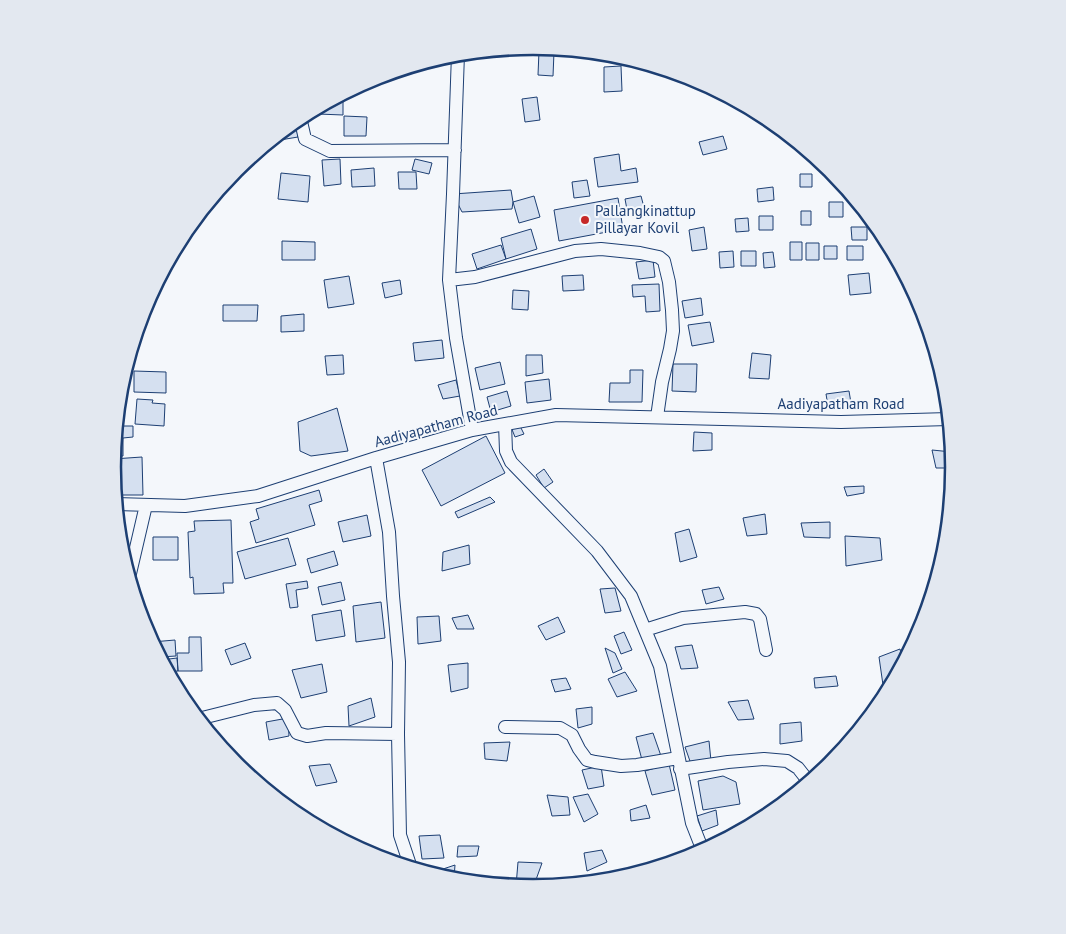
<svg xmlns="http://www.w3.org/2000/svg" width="1066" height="934" font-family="'PT Sans',sans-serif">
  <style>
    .building { fill: #d5e0f0; stroke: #1d3f73 }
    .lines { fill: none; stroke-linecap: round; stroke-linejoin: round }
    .minor-casing { stroke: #1d3f73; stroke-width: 14 }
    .minor { stroke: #f4f7fb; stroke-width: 12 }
    .poi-dot { fill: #c62828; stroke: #f4f7fb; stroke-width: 2 }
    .labels { text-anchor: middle; stroke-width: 4; stroke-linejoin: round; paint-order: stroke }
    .poi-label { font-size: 15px; fill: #1d3f73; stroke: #f4f7fb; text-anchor: start }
    .street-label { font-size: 15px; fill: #1d3f73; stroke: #f4f7fb }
    .rim { fill: none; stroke: #1d3f73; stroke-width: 2.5 }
  </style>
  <rect width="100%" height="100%" fill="#f4f7fb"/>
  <path class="building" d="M539 51 554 52 553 76 538 75Z
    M621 66 622 91 604 92V67Z
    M343 94V115L318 114V107Z
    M537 97 540 120 525 122 522 99Z
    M344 116 367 117 366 136H344Z
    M296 125 298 137 280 140 279 134 287 127Z
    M723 136 727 149 703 155 699 142Z
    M619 154 621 171 636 168 638 182 598 187 594 158Z
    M340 159 341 184 324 186 322 160Z
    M415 159 432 163 429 174 412 170Z
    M374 168 375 186 352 187 351 170Z
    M398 172H416L417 189H399Z
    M281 173 310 176 308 202 278 199Z
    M800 174H812V187H800Z
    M587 180 590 196 574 198 572 182Z
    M773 187 774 200 758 202 757 189Z
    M511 190 513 202 512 209 462 212 453 194Z
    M534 196 540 217 519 223 513 202Z
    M641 196 645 211 628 215 625 199Z
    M618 198 623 229 559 241 554 210Z
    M829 202H843V217H829Z
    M801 211H811V225H801Z
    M759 216H773V230H759Z
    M748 218 749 231 736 232 735 219Z
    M704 227 707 249 692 251 689 230Z
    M851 227H867V240H852Z
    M531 229 537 249 506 259 501 238Z
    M282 241 315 242V260H282Z
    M790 242H802V260H790Z
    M806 243H819V260H806Z
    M501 245 506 259 477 269 472 254Z
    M824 246H837V259H824Z
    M847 246H863V260H847Z
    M733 251 734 267 720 268 719 252Z
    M741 251H756V266H741Z
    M773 252 775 267 764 268 763 253Z
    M653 260 655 277 639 279 636 262Z
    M869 273 871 293 850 295 848 275Z
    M583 275 584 290 563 291 562 276Z
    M349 276 354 304 328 308 324 280Z
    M400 280 402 294 385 298 382 283Z
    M659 284 660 311 646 312 645 296 633 297 632 285Z
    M513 290 529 291 528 310 512 309Z
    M701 298 703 315 685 318 682 301Z
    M223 305H258L257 321H223Z
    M304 314V331L281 332V316Z
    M710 322 714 342 692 346 688 325Z
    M442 340 444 358 415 361 413 343Z
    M752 353 771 355 769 379 749 378Z
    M343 355 344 374 327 375 325 356Z
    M526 355H542L543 373 526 376Z
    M500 362 505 384 480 390 475 368Z
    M673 364H697L696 392 672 391Z
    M630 370H643L642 402H609L610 383H630Z
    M134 371 166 372V393L134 392Z
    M549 379 551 400 527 403 525 382Z
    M456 380 460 396 443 399 438 385Z
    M507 391 511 406 491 412 487 397Z
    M849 391 851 403 828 406 826 394Z
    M137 399 153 400 152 403 165 404 164 426 135 424Z
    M337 408 348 451 311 456 300 451 298 422Z
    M116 426H133V437L123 438V456H113Z
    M520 426 524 434 515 437 511 427Z
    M694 432 712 433V450L693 451Z
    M486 436 505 473 441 506 422 470Z
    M932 450 952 452 954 468H936Z
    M142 457 143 495H115L112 467 113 459Z
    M544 469 553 482 544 488 536 475Z
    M864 486V493L847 496 844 487Z
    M319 490 322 501 309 505 315 525 256 543 250 522 259 519 256 509Z
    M490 497 495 502 458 518 455 512Z
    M765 514 767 534 747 536 743 518Z
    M367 515 371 536 343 542 338 522Z
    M231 520 233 583H223L224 593 194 594 193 577 190 578 188 532 195 531 194 521Z
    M830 522V538L804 537 801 523Z
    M689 529 697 557 680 562 675 533Z
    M845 536 880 538 882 560 846 566Z
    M153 537H178V560H153Z
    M288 538 296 565 245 579 237 552Z
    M469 545 470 564 442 571 443 552Z
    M334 551 338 565 311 573 307 559Z
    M307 581 308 588 296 590 298 607 290 608 286 584Z
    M341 582 345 600 322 605 318 587Z
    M719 587 724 599 706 604 702 590Z
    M615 588 621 611 605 613 600 589Z
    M381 602 385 638 356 642 353 606Z
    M341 610 345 636 316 641 312 615Z
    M468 615 474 629H457L452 618Z
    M439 616 441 641 418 644 417 617Z
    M558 617 565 632 546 640 538 626Z
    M624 632 632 650 621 654 614 636Z
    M189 637H201L202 671H178L177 653H189Z
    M175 640 176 656 160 657 152 642Z
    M245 643 251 658 231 665 225 650Z
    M692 645 698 668 681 669 675 647Z
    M605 648 615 653 622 669 613 673Z
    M900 649 903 663 893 681 883 685 879 657Z
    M177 658 178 671 168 672 161 660Z
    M468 663V688L451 692 448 665Z
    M322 664 327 692 301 698 292 670Z
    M625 672 637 691 617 697 608 679Z
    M836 676 838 686 815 688 814 678Z
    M566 678 571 689 555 692 551 680Z
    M371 698 375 717 349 726 348 706Z
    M748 700 754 719 738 720 728 702Z
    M592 707V724L578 728 576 709Z
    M288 718 289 736 269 740 266 722Z
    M801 722 802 741 780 744V724Z
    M653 733 661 756 642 760 636 737Z
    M709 741 711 761 691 764 685 747Z
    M510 742 507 761 485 759 484 743Z
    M330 764 337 782 316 786 309 766Z
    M669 764 675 790 652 795 645 771Z
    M601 766 604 786 588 789 582 770Z
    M723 776 736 782 740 804 703 810 698 781Z
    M588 794 598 814 584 822 573 797Z
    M547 795 568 797 570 815 552 816Z
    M646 805 650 818 631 821 630 810Z
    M716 810 718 825 702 831 697 816Z
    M770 811 771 813 767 817 753 824 751 821Z
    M440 835 444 858 422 859 419 836Z
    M458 846H479L477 856 457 857Z
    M602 850 607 862 587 871 584 853Z
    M518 862 542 863 533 888 516 886Z
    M455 865 454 878H446L440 877V870Z"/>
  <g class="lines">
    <defs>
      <path id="minor" d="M458 54 453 194 449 280 456 338 472 430
        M300 117 305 139 330 151 455 150
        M449 280 475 277 575 251 601 249 640 253 659 257 664 261 669 282 672 310 673 331 670 349 662 382 657 417
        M505 424 506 451 511 462 597 551 631 596 660 666 692 823 703 851
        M376 458 389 532 393 596 399 662 398 734 400 835 411 868
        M116 504 185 506 258 496 376 458 472 430 556 415 841 422 949 419
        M129 578 146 505
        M645 630 683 618 745 612 756 614 760 619 766 650
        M198 719 254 705 277 703 285 710 297 733 307 736 326 733 398 734
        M505 727 560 728 572 735 579 749 587 760 595 762 621 766 637 765 678 758
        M680 769 728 762 764 759 787 761 798 768 809 782"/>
    </defs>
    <use href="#minor" class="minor-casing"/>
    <use href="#minor" class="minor"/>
  </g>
  <circle class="poi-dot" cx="585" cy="220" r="5"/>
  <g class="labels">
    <g class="poi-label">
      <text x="595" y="216">Pallangkinattup<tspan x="595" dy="17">Pillayar Kovil</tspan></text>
    </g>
    <g class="street-label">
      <text x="841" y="409">Aadiyapatham Road</text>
      <text transform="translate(436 426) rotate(-15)" y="5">Aadiyapatham Road</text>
    </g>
  </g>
  <path d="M0 0H1066V934H0ZM121 467a412 412 0 1 1 824 0a412 412 0 1 1-824 0Z" fill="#e3e8f0" fill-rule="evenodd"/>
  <path class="rim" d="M121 467a412 412 0 1 1 824 0a412 412 0 1 1-824 0Z"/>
</svg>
